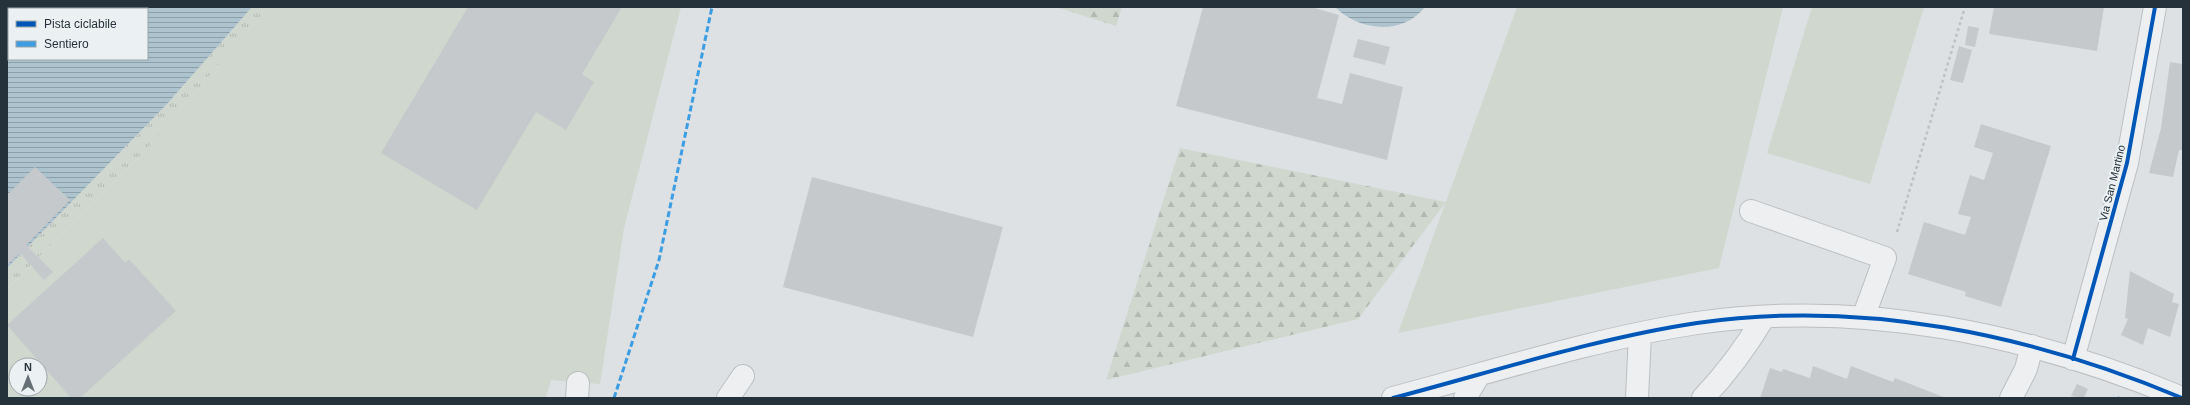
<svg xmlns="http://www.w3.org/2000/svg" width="2190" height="405" font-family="Arial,sans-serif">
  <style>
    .grass { fill: url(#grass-tufts) }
    .forest { fill: url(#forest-firs) }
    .park { fill: #d0d7ce; fill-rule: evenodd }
    .water { fill: url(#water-rules); fill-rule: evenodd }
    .building { fill: #c6c9cb }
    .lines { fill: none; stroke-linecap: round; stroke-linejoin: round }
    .minor-casing { stroke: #bcbfc1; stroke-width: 24 }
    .path { stroke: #bdc1c3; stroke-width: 2.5; stroke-dasharray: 3 3; stroke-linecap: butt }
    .minor { stroke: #edeff0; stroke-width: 22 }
    .quiet { stroke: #3c9de2; stroke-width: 3; stroke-dasharray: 6 3; stroke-linecap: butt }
    .cycleway-casing { stroke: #ebf0f3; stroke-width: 6 }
    .cycleway { stroke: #0057b8; stroke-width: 4 }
    .labels { text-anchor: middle; stroke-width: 4; stroke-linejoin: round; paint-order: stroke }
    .street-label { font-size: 11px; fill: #26323b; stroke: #ebf0f3 }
  </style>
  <defs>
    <pattern id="grass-tufts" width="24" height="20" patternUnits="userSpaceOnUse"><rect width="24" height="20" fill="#d0d7ce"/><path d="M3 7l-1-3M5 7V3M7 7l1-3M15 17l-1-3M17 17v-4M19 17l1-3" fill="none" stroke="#b2b9b2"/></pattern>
    <pattern id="forest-firs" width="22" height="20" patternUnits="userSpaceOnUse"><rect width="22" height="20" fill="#d0d7ce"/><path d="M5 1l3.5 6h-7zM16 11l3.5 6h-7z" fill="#b2b9b2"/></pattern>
    <pattern id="water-rules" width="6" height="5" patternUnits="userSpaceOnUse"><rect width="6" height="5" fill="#adc3ce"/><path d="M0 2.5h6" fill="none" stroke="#8d9fa8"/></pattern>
  </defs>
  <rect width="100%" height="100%" fill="#dee1e3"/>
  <path class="grass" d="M252 7H268L146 150 7 289V268L167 104Z"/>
  <path class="forest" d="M1056 7H1122L1116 26Z
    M1180 148 1446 202 1358 319 1106 380Z"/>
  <path class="park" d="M268 7H681L624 228 600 384 551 380 546 398H7V289L146 150ZM16 365H40V389H16Z
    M1517 7H1783L1719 268 1398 333Z
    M1812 7H1924L1870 184 1767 153Z"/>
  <path class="water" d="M7 7H252L167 104 7 268ZM9 9H147V59H9Z
    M1335 7H1425C1402 36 1359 31 1335 7Z"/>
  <path class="building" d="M468 7H622L582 74 594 82 566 130 536 112 477 210 381 153Z
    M1203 7H1311L1339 15 1317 98 1342 104 1350 73 1403 87 1387 160 1176 106Z
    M1994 7H2104L2097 51 1989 34Z
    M1968 26 1979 28 1975 47 1965 45Z
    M1358 39 1390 47 1385 65 1353 57Z
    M1959 46 1972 50 1963 83 1950 80Z
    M2170 62 2183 64V150H2179L2173 177 2149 173 2161 128Z
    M1981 124 2051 146 2001 307 1965 296 1966 292 1908 274 1924 222 1965 235 1971 217 1958 214 1970 175 1984 180 1993 153 1974 147Z
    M35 167 70 200 26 245 53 272 44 280 20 253 7 265V195Z
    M812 177 1003 227 973 337 783 287Z
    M103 238 125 263 129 259 176 311 80 398H71L7 325Z
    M2130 271 2174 294 2172 302 2179 304 2170 337 2148 328 2143 345 2121 335 2128 319 2125 318Z
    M1813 366 1847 379 1851 366 1893 382 1895 378 1946 398H1760L1770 368 1782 372 1783 369 1810 378Z
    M2077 384 2088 389 2084 398 2071 396Z"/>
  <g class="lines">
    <defs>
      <path id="minor" d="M1751 211 1885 258 1863 318
        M2073 359 2127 163 2155 7
        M577 398 578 383
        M728 398 743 376
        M1393 398C1492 372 1597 338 1697 323 1862 299 2030 334 2182 398
        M1465 398 1479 375
        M1637 398 1640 334
        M1703 398C1727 373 1746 347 1764 317
        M2011 398 2026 369 2032 346"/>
    </defs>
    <use href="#minor" class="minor-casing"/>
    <path class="path" d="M1897 232 1965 7"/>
    <use href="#minor" class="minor"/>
    <path class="quiet" d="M614 398 659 260 712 7
      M2118 398H2119"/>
    <defs>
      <path id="cycleway" d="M2073 359 2127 163 2155 7
        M1393 398C1492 372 1597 338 1697 323 1862 299 2030 334 2182 398"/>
    </defs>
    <use href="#cycleway" class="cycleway-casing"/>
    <use href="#cycleway" class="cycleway"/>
  </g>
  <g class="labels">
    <g class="street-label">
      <text transform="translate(2112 183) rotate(-76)" y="4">Via San Martino</text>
    </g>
  </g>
  <rect width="2190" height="405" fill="none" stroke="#26323b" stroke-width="16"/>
  <rect x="8" y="8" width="140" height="52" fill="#ebf0f3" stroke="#9ca4a9"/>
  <rect x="16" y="21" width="20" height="6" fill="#0057b8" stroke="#9ca4a9"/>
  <text x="44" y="28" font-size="12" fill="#26323b">Pista ciclabile</text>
  <rect x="16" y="41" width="20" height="6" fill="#3c9de2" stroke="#9ca4a9"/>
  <text x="44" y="48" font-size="12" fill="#26323b">Sentiero</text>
  <g transform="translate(28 377)"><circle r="19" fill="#ebf0f3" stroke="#9ca4a9"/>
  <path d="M0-3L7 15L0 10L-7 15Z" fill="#666f76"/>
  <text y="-6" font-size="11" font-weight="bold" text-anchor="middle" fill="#26323b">N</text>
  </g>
</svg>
